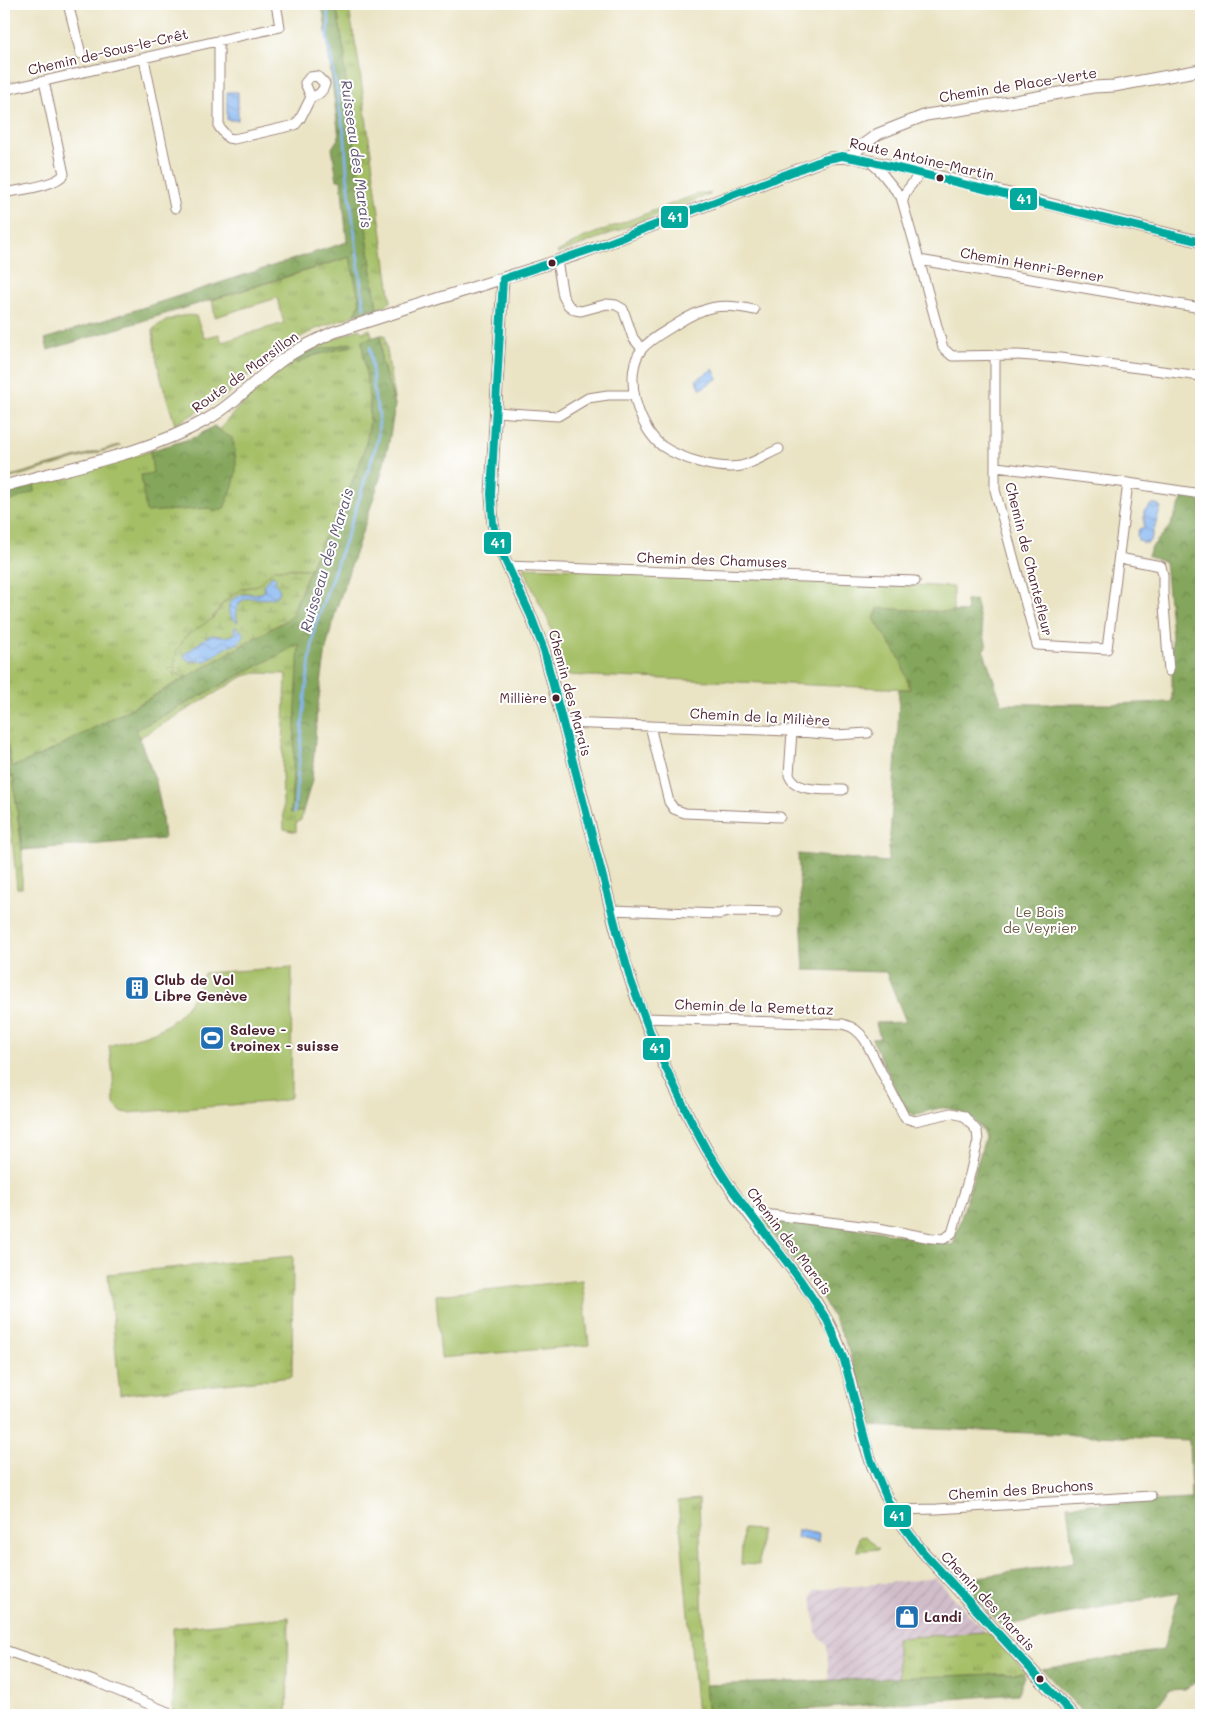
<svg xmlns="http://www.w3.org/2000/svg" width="1205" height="1719" font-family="Mali,sans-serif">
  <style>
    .industrial { fill: url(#industrial-furrows) }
    .grass { fill: url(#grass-tufts); stroke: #786f48 }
    .forest { fill: url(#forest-crowns); stroke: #676243 }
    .wetland { fill: url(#wetland-marsh); stroke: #786f48 }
    .garden { fill: #a5bf66; stroke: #786f48 }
    .water { fill: url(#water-waves); stroke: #686b8e }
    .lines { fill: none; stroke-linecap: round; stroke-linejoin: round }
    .stream { stroke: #86b7f2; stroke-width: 2.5 }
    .minor-casing { stroke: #9a8278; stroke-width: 11 }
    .tertiary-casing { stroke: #9a8278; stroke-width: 13 }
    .minor { stroke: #fff; stroke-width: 9 }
    .tertiary { stroke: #fff; stroke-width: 11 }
    .bus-1-casing { stroke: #fff; stroke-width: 11 }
    .bus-1 { stroke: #04a99e; stroke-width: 8 }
    .bus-dot { fill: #4a1f2b; stroke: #fff; stroke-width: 2 }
    .labels { text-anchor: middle; stroke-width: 4; stroke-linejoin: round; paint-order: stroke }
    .bus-label { font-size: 13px; fill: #4a1f2b; stroke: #fff; text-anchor: end }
    .street-label { font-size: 14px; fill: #4a1f2b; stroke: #fff }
    .park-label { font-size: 14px; fill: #6a5740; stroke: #fff }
    .poi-label { font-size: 14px; font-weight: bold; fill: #4a1f2b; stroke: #fff; text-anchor: start }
    .water-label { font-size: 15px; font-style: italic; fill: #5f5471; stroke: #fff }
    .line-badge { stroke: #fff; stroke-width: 2 }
    .badge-label { font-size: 14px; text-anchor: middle; font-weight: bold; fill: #fff }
  </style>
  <defs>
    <pattern id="industrial-furrows" width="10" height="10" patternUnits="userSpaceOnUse" patternTransform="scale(1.25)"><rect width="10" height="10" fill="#d1bdca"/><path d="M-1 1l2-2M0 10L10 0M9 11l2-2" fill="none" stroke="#b5a2ae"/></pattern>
    <pattern id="grass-tufts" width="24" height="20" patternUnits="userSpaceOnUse" patternTransform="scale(1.25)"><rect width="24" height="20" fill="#a5bf66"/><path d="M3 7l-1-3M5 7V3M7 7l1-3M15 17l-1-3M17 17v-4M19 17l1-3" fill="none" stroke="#889b54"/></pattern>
    <pattern id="forest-crowns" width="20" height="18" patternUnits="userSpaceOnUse" patternTransform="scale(1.25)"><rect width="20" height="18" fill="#84a65b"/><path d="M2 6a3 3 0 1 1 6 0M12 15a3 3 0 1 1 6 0" fill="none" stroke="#6e874b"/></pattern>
    <pattern id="wetland-marsh" width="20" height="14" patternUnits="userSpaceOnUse" patternTransform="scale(1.25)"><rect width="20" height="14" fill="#a5bf66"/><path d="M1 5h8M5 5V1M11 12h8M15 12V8" fill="none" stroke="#889b54"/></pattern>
    <pattern id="water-waves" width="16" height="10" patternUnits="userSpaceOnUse" patternTransform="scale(1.25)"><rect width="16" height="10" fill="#86b7f2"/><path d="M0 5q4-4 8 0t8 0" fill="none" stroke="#7094c4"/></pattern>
  </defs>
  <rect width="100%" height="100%" fill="#fff"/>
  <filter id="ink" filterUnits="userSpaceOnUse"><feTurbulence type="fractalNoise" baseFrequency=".02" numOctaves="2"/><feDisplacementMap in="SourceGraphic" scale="10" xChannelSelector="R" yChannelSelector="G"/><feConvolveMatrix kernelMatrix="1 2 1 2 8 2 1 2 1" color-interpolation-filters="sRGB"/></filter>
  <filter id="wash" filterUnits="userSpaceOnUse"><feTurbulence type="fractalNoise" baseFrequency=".0096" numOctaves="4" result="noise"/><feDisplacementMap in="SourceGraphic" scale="20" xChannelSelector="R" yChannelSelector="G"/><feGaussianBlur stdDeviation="1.12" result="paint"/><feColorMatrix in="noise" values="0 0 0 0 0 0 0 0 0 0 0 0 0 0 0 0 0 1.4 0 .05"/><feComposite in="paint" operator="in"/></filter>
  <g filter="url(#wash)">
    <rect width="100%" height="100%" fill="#eae4c5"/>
    <path class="industrial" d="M936 1578 985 1632 896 1638 899 1678 829 1681 827 1646 816 1632 812 1596 815 1590Z"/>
    <path class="grass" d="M336 4H348L358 57 391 302 377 309 348 97 344 66 345 56Z
      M700 193 711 194 558 254 557 252 585 237Z
      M350 257 360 303 355 315 316 329 291 342 268 358 226 395 175 425C166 394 154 362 153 329 164 320 183 313 196 316L204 338 219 334 222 342 284 323 277 298 215 317 212 300Z
      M359 329 362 332 370 329 373 338 362 342C365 370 373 400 369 429 363 480 329 523 310 569H274L258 585 241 589 225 601 176 665 174 673 188 676C131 709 73 742 12 768L4 729V491L135 456 196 437 214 426 219 430C242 402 264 379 294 359L297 364 309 357 351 343 307 352 322 344Z
      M381 335H385L391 380 395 405 381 360Z
      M120 445V446L4 480V478Z
      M300 643 291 813 303 811 301 820 296 823V832L284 829 282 772 286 674 257 673 244 676 139 738 136 730Z
      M6 776H13L22 850V888H17Z
      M293 1256 292 1377 120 1395 108 1274Z
      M699 1499 705 1685 708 1715H697L678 1501Z
      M866 1536 879 1549 857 1551 859 1537Z
      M289 1617 287 1715H183L173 1710V1628Z
      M985 1632 995 1637 1026 1673 899 1678 896 1638Z"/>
    <path class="forest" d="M320 4H336L345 56 344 66 348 97 377 309 355 315 360 303 350 257 48 350 45 339 347 242 341 180H337L332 148 339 137 324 15Z
      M381 335V360L395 405 389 442 380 479 336 610 326 649 317 711 312 780 303 811 291 813 299 644 136 730 156 782 161 807 164 839 22 850 13 776 4 777V729L12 767 44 754 136 706 290 618 319 547 343 504 363 455 369 429 370 406 362 341Z
      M352 343V346L309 357 297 364 294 359 307 352Z
      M214 426 223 433 232 438C239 470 237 479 224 508L214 512 211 508 146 512 141 475 153 473 150 451 196 437Z
      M34 483 35 491 4 504V491Z
      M1184 495 1201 498V1628L1198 1681 1185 1689 1169 1690 1151 1715H1085L1042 1669 1163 1650 1179 1593 1002 1626 958 1580 1074 1563 1067 1505 1191 1499 1189 1440 868 1426C863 1401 858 1376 849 1352 831 1302 795 1262 762 1221L774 1218 877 1231 953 1245 985 1138C983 1123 961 1109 946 1108 938 1107 923 1113 915 1115L906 1111 872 1039 880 1038 876 1023 906 1022 886 972 804 970 798 854 888 862 898 729 899 689H910L900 659 874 619 878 608 967 612 966 601 975 600 987 647 983 649 1002 704H1111L1172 702V634L1165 562 1148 556 1151 548 1170 526Z
      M1022 1673 1025 1676 1018 1694 733 1715H708L705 1685Z"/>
    <path class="wetland" d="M274 569H310L290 618 188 676 174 674 176 652 186 636 213 618 225 601 241 589 258 585Z"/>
    <path class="garden" d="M524 567 588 569 953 587V612L878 608 874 619 900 659 910 689 565 675 548 620 533 590Z
      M292 967 291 1097 282 1101 129 1113 121 1112 114 1104 113 1075 109 1046C120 1042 132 1039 143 1036 176 1026 193 1004 204 973Z
      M582 1280 589 1345 441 1358 436 1295Z
      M743 1529 761 1530 759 1565 741 1564Z"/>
    <path class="water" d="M227 92H238V120H227Z
      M713 369 718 378 701 389 696 380Z
      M1152 504H1157L1161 507 1151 539 1148 543H1143L1138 540 1137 534 1139 529 1144 527V511Z
      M273 575 276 578 275 583 280 590C275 609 246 588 238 606 236 611 236 616 238 622 226 617 225 602 237 597 244 593 254 594 262 593L265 589 263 585Z
      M236 627 244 633 243 637 239 643 227 647 206 661H190L183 656C188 652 207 635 213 635 220 636 226 638 233 635L235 631 234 628Z
      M798 1530 819 1534 818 1542 797 1538Z"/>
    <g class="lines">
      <path class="stream" d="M326 4 329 21 327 36 345 139 347 173 364 308
        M294 813 306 688 315 626 353 518 378 439 379 413 375 399 370 347"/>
    </g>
  </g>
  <g filter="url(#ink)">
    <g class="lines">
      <defs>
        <path id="minor" d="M68 4 81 54
          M219 40V127L228 138 234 139 295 125 300 119 311 97C318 96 323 91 325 84L317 76 310 77 305 83 311 97
          M144 59 175 208
          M4 90C96 70 187 47 280 27L276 4
          M869 161 880 171 901 197 919 260 1201 308
          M4 193C18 190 56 186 64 174L44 81
          M903 201 905 193 921 172
          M919 260 943 348 952 356 1018 355 1060 358 1201 376
          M557 261 563 296 568 305 575 310 581 311 607 304 616 305 623 309 633 338 642 349
          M754 310C721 302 704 306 675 325 664 332 650 339 642 349 622 374 638 428 662 446 681 459 718 470 741 466 754 463 767 454 779 449
          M995 355V490L1037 645 1107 649 1128 483
          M495 412 558 416 588 398 608 395H634
          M996 467 1128 483 1201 494
          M1119 558 1161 566 1163 575V592L1169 671
          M507 566 915 581
          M563 723 789 731 836 735 868 733
          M650 726 669 802 674 809 685 813 780 817
          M792 731 789 775C795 793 827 789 843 790
          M611 910 719 914 733 911 777 912
          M644 1018 843 1024C853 1027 859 1031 865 1040L905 1118 915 1121 951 1113 964 1116 977 1131 978 1141 970 1174 952 1233 944 1239 931 1238 878 1228 748 1212
          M893 1510 937 1509 1151 1496
          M4 1650 94 1681 175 1715"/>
        <path id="tertiary" d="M851 157 860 147 878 134 926 115 992 105 1093 87 1114 86 1201 70
          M503 279 491 494 493 524 498 545 531 616 544 650C564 724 582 798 602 872 612 914 622 956 636 996 651 1039 670 1079 690 1119 710 1159 735 1197 763 1232 788 1265 816 1296 834 1334 850 1368 855 1406 865 1443 877 1484 896 1520 923 1552L1073 1715
          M4 486C70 467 146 454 206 420 233 405 253 382 278 363 295 350 314 341 334 332L579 254 829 158 851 157 921 172 1201 242"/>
      </defs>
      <use href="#minor" class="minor-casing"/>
      <use href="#tertiary" class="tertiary-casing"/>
      <use href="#minor" class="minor"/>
      <use href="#tertiary" class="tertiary"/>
      <defs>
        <path id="bus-1" d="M503 279 491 494 493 524 498 545 531 616 544 650 618 935 631 981 654 1043 690 1119 706 1149 733 1191 801 1281 827 1320 844 1360 870 1458 888 1501 904 1527 923 1552 1073 1715
          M503 279 595 248 823 160 842 156 869 161 1201 242"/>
      </defs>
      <use href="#bus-1" class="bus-1-casing"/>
      <use href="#bus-1" class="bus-1"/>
    </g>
  </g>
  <defs>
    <symbol id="building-square" viewBox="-11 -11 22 22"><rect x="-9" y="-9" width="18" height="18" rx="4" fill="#1f6fb2" stroke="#fff"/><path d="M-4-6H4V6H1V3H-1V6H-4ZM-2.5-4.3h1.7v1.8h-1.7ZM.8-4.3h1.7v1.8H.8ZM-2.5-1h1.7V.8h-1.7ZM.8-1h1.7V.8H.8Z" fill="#fff"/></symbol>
    <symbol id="stadium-square" viewBox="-11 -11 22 22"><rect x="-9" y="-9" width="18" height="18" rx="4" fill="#1f6fb2" stroke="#fff"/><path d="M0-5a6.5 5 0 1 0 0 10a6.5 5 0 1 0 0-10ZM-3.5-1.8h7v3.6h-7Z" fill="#fff"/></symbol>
    <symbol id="shop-square" viewBox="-11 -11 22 22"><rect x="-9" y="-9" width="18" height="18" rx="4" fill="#1f6fb2" stroke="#fff"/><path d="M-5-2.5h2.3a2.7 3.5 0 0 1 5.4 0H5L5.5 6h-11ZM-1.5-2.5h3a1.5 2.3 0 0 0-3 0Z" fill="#fff"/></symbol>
  </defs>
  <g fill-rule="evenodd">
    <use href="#building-square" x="123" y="974" width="28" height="28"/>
    <use href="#stadium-square" x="198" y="1024" width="28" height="28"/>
    <use href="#shop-square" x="893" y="1603" width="28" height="28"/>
  </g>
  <g class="bus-dot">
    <circle cx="940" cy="178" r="4.5"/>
    <circle cx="552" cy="263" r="4.5"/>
    <circle cx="556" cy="698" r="4.5"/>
    <circle cx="1040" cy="1679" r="4.5"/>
  </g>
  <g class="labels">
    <g class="bus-label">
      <text x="547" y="703">Millière</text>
    </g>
    <g class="street-label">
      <text transform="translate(108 52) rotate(-13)" y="5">Chemin de-Sous-le-Crêt</text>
      <text transform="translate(1018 85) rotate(-9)" y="5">Chemin de Place-Verte</text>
      <text transform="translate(922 159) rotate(13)" y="5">Route Antoine-Martin</text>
      <text transform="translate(1032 265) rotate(10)" y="5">Chemin Henri-Berner</text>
      <text transform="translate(245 372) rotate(-36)" y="5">Route de Marsillon</text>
      <text transform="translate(1029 559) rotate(76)" y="5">Chemin de Chantefleur</text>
      <text transform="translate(712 560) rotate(2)" y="5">Chemin des Chamuses</text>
      <text transform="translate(570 693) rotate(75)" y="5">Chemin des Marais</text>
      <text transform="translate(760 717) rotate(3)" y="5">Chemin de la Milière</text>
      <text transform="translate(754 1007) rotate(2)" y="5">Chemin de la Remettaz</text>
      <text transform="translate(789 1241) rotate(53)" y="5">Chemin des Marais</text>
      <text transform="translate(1021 1490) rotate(-4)" y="5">Chemin des Bruchons</text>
      <text transform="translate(988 1601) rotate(47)" y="5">Chemin des Marais</text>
    </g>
    <g class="park-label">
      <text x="1040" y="917">Le Bois<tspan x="1040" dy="16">de Veyrier</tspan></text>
    </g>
    <g class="poi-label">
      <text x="154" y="985">Club de Vol<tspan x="154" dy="16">Libre Genève</tspan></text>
      <text x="230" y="1035">Saleve -<tspan x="230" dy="16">troinex - suisse</tspan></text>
      <text x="924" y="1622">Landi</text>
    </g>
    <g class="water-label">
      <text transform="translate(356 154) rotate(82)" y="5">Ruisseau des Marais</text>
      <text transform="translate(327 560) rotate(-73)" y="5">Ruisseau des Marais</text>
    </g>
  </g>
  <g class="line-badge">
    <rect x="1009" y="187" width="29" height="24" rx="5" fill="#04a99e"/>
    <rect x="660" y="205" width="29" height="24" rx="5" fill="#04a99e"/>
    <rect x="483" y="531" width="29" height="24" rx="5" fill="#04a99e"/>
    <rect x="642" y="1037" width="29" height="24" rx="5" fill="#04a99e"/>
    <rect x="883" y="1504" width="29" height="24" rx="5" fill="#04a99e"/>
  </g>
  <g class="badge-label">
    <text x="1024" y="204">41</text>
    <text x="675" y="222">41</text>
    <text x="498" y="548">41</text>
    <text x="657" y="1053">41</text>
    <text x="897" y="1521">41</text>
  </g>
  <rect width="1205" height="1719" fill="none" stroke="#fff" stroke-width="20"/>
</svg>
